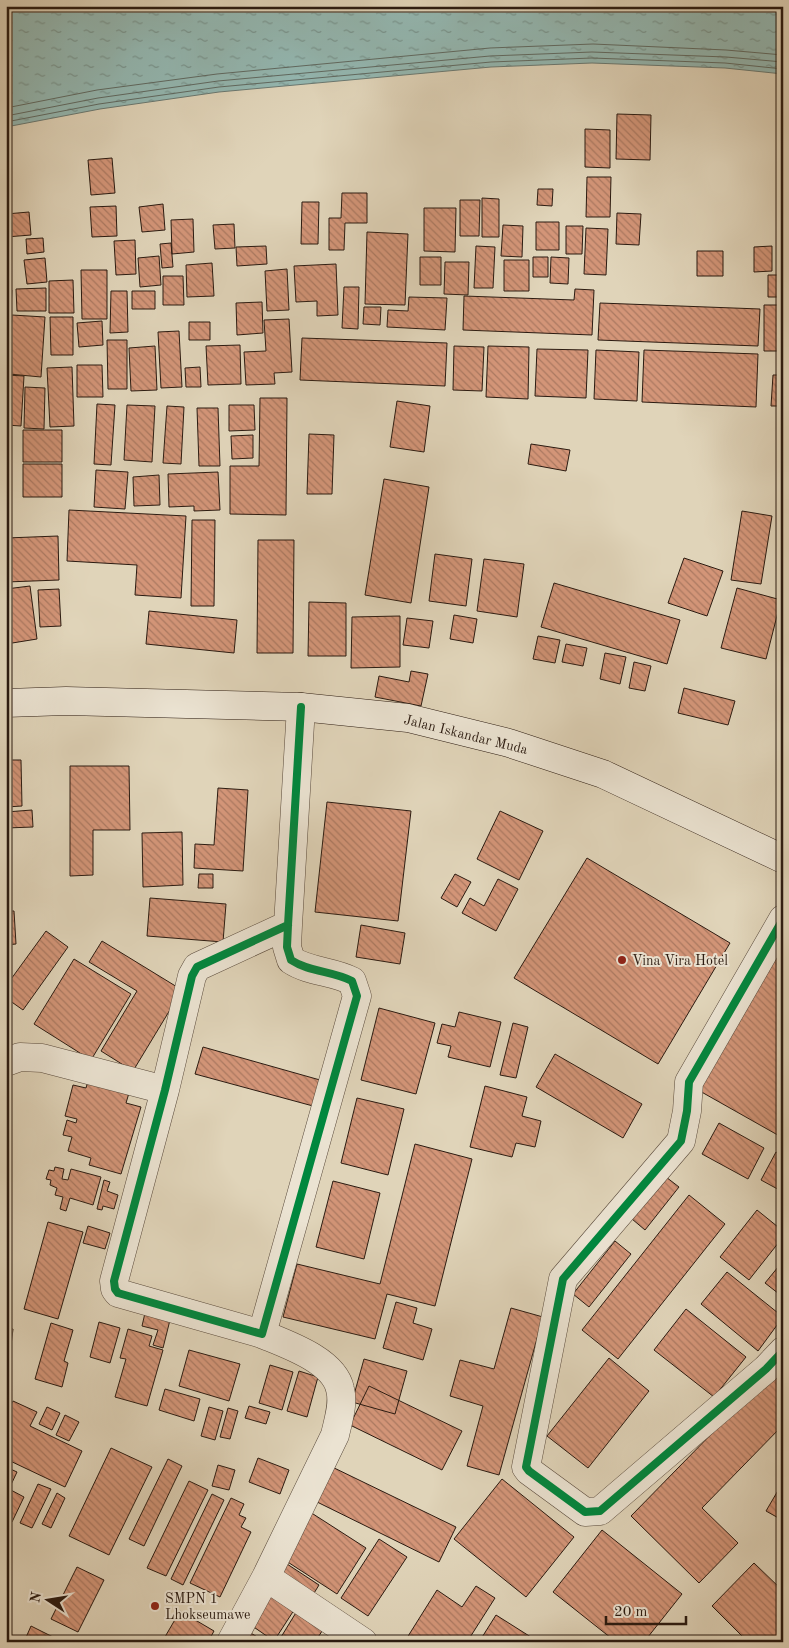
<svg xmlns="http://www.w3.org/2000/svg" width="789" height="1648" font-family="'Old Standard TT',serif">
  <style>
    .water { fill: url(#water-ripples); stroke: #6a7972 }
    .lines { fill: none; stroke-linecap: round; stroke-linejoin: round }
    .shore { stroke: #606a62; stroke-width: 1 }
    .building { fill: url(#building-back-hatch); stroke: #2b1b11 }
    .street-casing { stroke: #58493b; stroke-width: 29 }
    .secondary-casing { stroke: #2b1b11; stroke-width: 29 }
    .street { stroke: #ebe3d2; stroke-width: 28 }
    .secondary { stroke: #ebe3d2; stroke-width: 28 }
    .cycleway-casing { stroke: #ebe3d2; stroke-width: 11 }
    .cycleway { stroke: #00873e; stroke-width: 8 }
    .poi-dot { fill: #8f2418; stroke: #ebe3d2; stroke-width: 2 }
    .labels { text-anchor: middle; stroke-width: 4; stroke-linejoin: round; paint-order: stroke }
    .street-label { font-size: 14px; fill: #2b1b11; stroke: #ebe3d2 }
    .poi-label { font-size: 14px; fill: #2b1b11; stroke: #ebe3d2; text-anchor: start }
  </style>
  <defs>
    <pattern id="water-ripples" width="26" height="14" patternUnits="userSpaceOnUse" patternTransform="scale(1.25)"><rect width="26" height="14" fill="#94b8b2"/><path d="M2 4q2-2 4 0t4 0M15 11q2-2 4 0t4 0" fill="none" stroke="#79958f"/></pattern>
    <pattern id="building-back-hatch" width="6" height="6" patternUnits="userSpaceOnUse" patternTransform="scale(1.25)"><rect width="6" height="6" fill="#d39578"/><path d="M-1 5l2 2M0 0l6 6M5-1l2 2" fill="none" stroke="#ab7961"/></pattern>
  </defs>
  <rect width="100%" height="100%" fill="#e0d4b9"/>
  <filter id="stains"><feTurbulence type="fractalNoise" baseFrequency=".004" numOctaves="4"/><feColorMatrix values="0 0 0 0 .2 0 0 0 0 .09 0 0 0 0 .02 0 0 0 .5 -.17"/></filter>
  <radialGradient id="worn" r=".72"><stop offset=".6" stop-color="#630" stop-opacity="0"/><stop offset="1" stop-color="#630" stop-opacity=".3"/></radialGradient>
  <path class="water" d="M6 6H783V74L725 68 592 63 491 67 219 92 100 109 6 127Z"/>
  <g class="lines">
    <path class="shore" d="M6 108 97 90 217 74 490 48 593 44 726 50 783 55
      M6 116 98 98 218 81 490 56 592 52 726 57 783 62
      M6 122 99 104 219 87 491 62 592 58 725 63 783 69"/>
  </g>
  <path class="building" d="M617 114 651 115 650 160 616 159Z
    M585 129 610 130V168L585 167Z
    M112 158 115 193 91 195 88 160Z
    M587 177H611L610 217H586Z
    M538 189H553L552 206 537 205Z
    M342 193H367V223H345L344 250H329V218H341Z
    M482 198 499 199V237H482Z
    M460 200H480L479 236H460Z
    M302 202H319L318 244H301Z
    M163 204 165 230 142 232 139 207Z
    M116 206 117 236 92 237 90 207Z
    M424 208H456L455 252 424 251Z
    M29 212 31 235 6 237V214Z
    M617 213 641 214 639 245 616 244Z
    M193 219 194 252 172 254 171 220Z
    M536 222H559V250H536Z
    M234 224 235 248 215 249 213 225Z
    M503 225 523 226 522 257 501 256Z
    M566 226H583L582 254H566Z
    M586 228 608 229 606 275 584 274Z
    M367 232 408 234 405 305 365 304Z
    M43 238 44 252 27 254 26 239Z
    M135 240 136 274 116 275 114 241Z
    M171 243 173 267 162 268 160 244Z
    M266 246 267 264 237 266 236 247Z
    M476 246 495 247 493 288H474Z
    M772 246V271L754 272V247Z
    M697 251H723V276H697Z
    M159 256 161 285 140 287 138 258Z
    M420 257H441V285H420Z
    M533 257H548V277H533Z
    M551 257 569 258 568 284 550 283Z
    M45 258 47 282 27 284 24 260Z
    M504 260H529V291H504Z
    M445 262H469L468 295 444 294Z
    M212 263 214 296 187 297 186 265Z
    M336 264 338 315 317 316V301L296 302 294 266Z
    M287 269 289 310 267 311 265 271Z
    M81 270H107V319H82Z
    M768 275H783V297H768Z
    M163 276H183L184 305H163Z
    M73 280 74 313H49V281Z
    M344 287H359L358 329 342 328Z
    M46 288V311H17L16 289Z
    M575 289 594 290 592 335 463 330 464 296 574 300Z
    M6 290H12L10 325H6Z
    M111 291H127L128 332 110 333Z
    M132 291H155V309H132Z
    M409 297 447 298 445 330 387 327 388 310 408 311Z
    M262 302 263 333 237 335 236 303Z
    M600 303 760 309 758 346 598 340Z
    M764 305H783V351H764Z
    M364 307H381L380 325 363 324Z
    M12 315 45 317 41 377 9 374Z
    M50 317H73V355H51Z
    M289 319 292 372 274 373 275 384 246 385 244 352 266 351 264 320Z
    M102 321 103 345 79 347 77 323Z
    M189 322H210V340H189Z
    M179 331 182 387 161 388 158 332Z
    M302 338 447 343 445 386 300 380Z
    M107 340H127V389H108Z
    M240 345 241 384 208 385 206 346Z
    M155 346 157 390 131 391 129 348Z
    M454 346 484 347 482 391 453 390Z
    M488 346 529 347 528 399 486 397Z
    M537 349 588 350 586 398 535 396Z
    M596 350 639 352 637 401 594 399Z
    M644 350 758 354 756 407 642 402Z
    M77 365H102L103 397H77Z
    M72 367 74 426 50 427 47 368Z
    M200 367 201 387H186L185 368Z
    M7 375 24 376 21 426 6 425Z
    M773 375H783V406H771Z
    M25 387 45 388 44 429 24 428Z
    M260 398H287L286 515 230 514V466H259Z
    M397 401 430 406 424 452 390 447Z
    M97 404 115 405 111 465 94 464Z
    M127 405 155 406 152 462 124 460Z
    M229 405H254L255 430 229 431Z
    M167 406 184 407 181 464 163 463Z
    M197 408H218L220 466H199Z
    M23 430H62V462H23Z
    M309 434 334 435 332 494H307Z
    M253 435V458L232 459 231 436Z
    M531 444 570 450 566 471 528 464Z
    M23 464H62V497H23Z
    M96 470 128 472 125 509 94 507Z
    M218 472 220 510 194 511V506L169 507 168 474Z
    M159 475 160 505 134 506 133 477Z
    M384 479 429 487 411 603 365 595Z
    M69 510 186 516 181 598 135 595 137 565 67 561Z
    M742 511 772 516 761 584 731 580Z
    M192 520H215L214 606H191Z
    M58 536 59 580 6 582V538Z
    M258 540H294L293 653H257Z
    M435 554 472 559 466 606 429 601Z
    M684 558 723 571 707 616 668 603Z
    M484 559 524 564 517 617 477 611Z
    M554 583 680 620 667 664 541 627Z
    M30 586 37 639 6 644V589Z
    M737 588 781 600 766 659 721 648Z
    M59 589 61 626 40 627 38 590Z
    M309 602 346 603V656H308Z
    M149 611 237 620 234 653 146 644Z
    M454 615 477 619 473 643 450 639Z
    M400 616V667L351 668 352 617Z
    M407 618 433 621 429 648 403 645Z
    M538 636 560 640 555 663 533 659Z
    M566 644 587 648 583 666 562 662Z
    M605 653 626 657 620 684 600 679Z
    M634 662 651 666 645 691 629 688Z
    M411 671 428 674 421 706 375 697 379 676 409 682Z
    M684 688 735 701 728 725 678 713Z
    M6 760H21L22 806 6 807Z
    M70 766H129L130 830H93V875L70 876Z
    M218 788 248 790 243 871 194 868 195 844 214 845Z
    M327 802 411 811 398 921 315 912Z
    M32 810 33 827 6 828V812Z
    M500 811 543 831 519 880 477 859Z
    M182 832 183 885 143 887 142 833Z
    M587 858 730 943 658 1064 514 978Z
    M199 874H213V888H198Z
    M455 874 471 882 457 907 441 898Z
    M498 879 518 889 496 931 462 913 470 898 484 906Z
    M150 898 226 904 223 942 147 936Z
    M6 911H14L16 944 6 945Z
    M361 925 405 933 400 964 356 957Z
    M46 931 68 947 23 1010 6 998V986Z
    M102 941 182 990 133 1071 101 1051 137 991 89 962Z
    M779 946 783 949V1138L698 1090Z
    M74 959 131 994 91 1060 34 1024Z
    M379 1008 435 1023 416 1094 361 1080Z
    M459 1012 501 1022 490 1067 448 1057 451 1046 437 1043 442 1024 455 1027Z
    M513 1023 528 1027 516 1078 500 1075Z
    M203 1047 320 1080 313 1106 195 1074Z
    M555 1054 642 1104 623 1138 536 1087Z
    M88 1081 129 1093 126 1103 141 1107 121 1174 89 1165 91 1158 68 1151 72 1137 63 1135 67 1120 76 1123 77 1119 65 1116 73 1085 86 1088Z
    M485 1086 527 1097 522 1116 541 1121 535 1147 516 1143 512 1157 470 1147Z
    M357 1098 404 1109 388 1175 341 1163Z
    M719 1123 764 1148 748 1179 702 1154Z
    M6 1137 11 1138 6 1171Z
    M415 1144 472 1159 435 1306 387 1294 375 1339 283 1317 297 1264 380 1284Z
    M776 1152 783 1156V1192L761 1180Z
    M55 1167 64 1169 62 1179 68 1180 71 1169 101 1177 93 1205 70 1198 66 1211 60 1209 63 1197 55 1195 57 1188 50 1185 51 1180 46 1179 49 1170 54 1171Z
    M666 1177 679 1187 645 1230 632 1219Z
    M104 1180 110 1182 107 1191 118 1195 114 1209 103 1206 102 1210 97 1209Z
    M333 1181 380 1193 364 1259 316 1247Z
    M689 1195 725 1224 618 1359 582 1330Z
    M757 1210 783 1231V1237L749 1280 720 1257Z
    M48 1222 83 1232 58 1319 24 1309Z
    M88 1226 110 1233 105 1249 83 1243Z
    M615 1241 631 1254 589 1307 573 1294Z
    M783 1261V1297L765 1283Z
    M727 1272 783 1317 758 1351 701 1304Z
    M396 1302 417 1308 413 1323 432 1329 423 1360 383 1348Z
    M511 1308 543 1317 499 1475 467 1466 483 1406 450 1396 460 1360 494 1369Z
    M686 1309 746 1357 714 1397 654 1350Z
    M145 1313 170 1320 163 1348 153 1345 158 1330 142 1326Z
    M99 1322 120 1328 110 1363 90 1357Z
    M51 1323 73 1330 64 1361 68 1363 62 1387 35 1379Z
    M6 1328 13 1329 9 1362H6Z
    M128 1329 152 1336 149 1346 163 1350 147 1406 115 1397 126 1359 120 1358Z
    M189 1350 240 1364 229 1401 179 1386Z
    M609 1358 649 1391 588 1468 547 1436Z
    M364 1359 407 1371 395 1414 352 1402Z
    M270 1365 293 1372 282 1410 259 1403Z
    M299 1371 318 1377 307 1417 287 1411Z
    M771 1373 783 1385V1425L702 1508 738 1543 699 1583 631 1516Z
    M369 1386 462 1431 442 1470 350 1425Z
    M165 1389 200 1399 194 1421 159 1410Z
    M13 1401 37 1412 30 1426 82 1451 65 1487 6 1459V1439L11 1428 6 1426V1414Z
    M249 1406 270 1412 266 1424 245 1418Z
    M47 1407 60 1413 52 1430 39 1424Z
    M209 1407 223 1411 215 1440 201 1436Z
    M228 1408 238 1411 230 1439 220 1437Z
    M65 1415 79 1422 69 1441 56 1435Z
    M111 1448 152 1467 109 1555 69 1536Z
    M258 1458 289 1470 280 1494 249 1482Z
    M168 1459 182 1466 144 1546 129 1539Z
    M218 1465 235 1470 229 1490 212 1486Z
    M328 1465 456 1527 439 1562 311 1499Z
    M6 1467 17 1472 9 1489 24 1497 12 1522 6 1520Z
    M502 1479 574 1537 526 1597 454 1539Z
    M189 1481 208 1490 166 1576 147 1568Z
    M783 1482V1519L782 1520 766 1511Z
    M38 1484 51 1489 32 1528 20 1523Z
    M57 1493 65 1498 51 1528 42 1524Z
    M212 1494 224 1500 183 1585 171 1579Z
    M231 1498 244 1504 239 1515 246 1518 241 1527 251 1532 220 1597 190 1583Z
    M310 1512 366 1548 337 1594 280 1557Z
    M602 1530 682 1594 644 1642H616L553 1592Z
    M379 1539 407 1557 368 1616 341 1598Z
    M284 1562 319 1585 311 1598 276 1575Z
    M754 1563 783 1591V1635L776 1642H748L712 1606Z
    M77 1567 104 1580 78 1632 51 1619Z
    M476 1586 495 1598 467 1642 405 1641 437 1590 462 1607Z
    M266 1588 296 1607 274 1641 245 1621Z
    M180 1611 214 1631 208 1642H162Z
    M297 1611 324 1628 315 1642H278Z
    M496 1615 534 1639 532 1642H479Z
    M31 1626 63 1642H24Z
    M249 1632 264 1641 243 1642Z"/>
  <g class="lines">
    <defs>
      <path id="street" d="M783 919 689 1082 687 1111 681 1141 563 1279 526 1467 529 1471 585 1512 600 1511 766 1369 783 1351
        M288 925 197 967 192 976 165 1090 114 1281 115 1289 118 1293 262 1334 357 996 352 981C333 971 309 972 291 960L287 947 288 925 301 707
        M6 1062 20 1057 42 1058 165 1090
        M266 1577 363 1642
        M231 1642 266 1577 335 1435C338 1421 344 1404 340 1389 334 1360 286 1344 262 1334"/>
      <path id="secondary" d="M6 703 66 701 301 707 408 718 509 743 603 774 783 859"/>
    </defs>
    <use href="#street" class="street-casing"/>
    <use href="#secondary" class="secondary-casing"/>
    <use href="#street" class="street"/>
    <use href="#secondary" class="secondary"/>
    <defs>
      <path id="cycleway" d="M783 919 689 1082 687 1111 681 1141 563 1279 526 1467 529 1471 585 1512 600 1511 766 1369 783 1351
        M288 925 197 967 192 976 165 1090 114 1281 115 1289 118 1293 262 1334 357 996 352 981C333 971 309 972 291 960L287 947 288 925 301 707"/>
    </defs>
    <use href="#cycleway" class="cycleway-casing"/>
    <use href="#cycleway" class="cycleway"/>
  </g>
  <g class="poi-dot">
    <circle cx="622" cy="960" r="5"/>
    <circle cx="155" cy="1606" r="5"/>
  </g>
  <g class="labels">
    <g class="street-label">
      <text transform="translate(466 734) rotate(14)" y="5">Jalan Iskandar Muda</text>
    </g>
    <g class="poi-label">
      <text x="632" y="965">Vina Vira Hotel</text>
      <text x="165" y="1603">SMPN 1<tspan x="165" dy="16">Lhokseumawe</tspan></text>
    </g>
  </g>
  <rect width="789" height="1648" fill="none" stroke="#e0d4b9" stroke-width="25"/>
  <rect x="8" y="8" width="774" height="1633" fill="none" stroke="#2b1b11" stroke-width="2.5"/>
  <rect x="12" y="12" width="764" height="1623" fill="none" stroke="#2b1b11"/>
  <g transform="translate(48 1600) rotate(282)" stroke="#ebe3d2" stroke-width="4" paint-order="stroke">
  <path d="M0-4L9 19L0 12L-9 19Z" fill="#2b1b11"/>
  <text y="-8" font-size="14" font-weight="bold" text-anchor="middle" fill="#2b1b11">N</text>
  </g>
  <path d="M606 1616v8h80v-8" fill="none" stroke="#2b1b11" stroke-width="2.5"/>
  <text x="614" y="1616" font-size="15" fill="#2b1b11" stroke="#ebe3d2" stroke-width="4" paint-order="stroke">20 m</text>
  <rect width="100%" height="100%" filter="url(#stains)"/>
  <rect width="100%" height="100%" fill="url(#worn)"/>
</svg>
